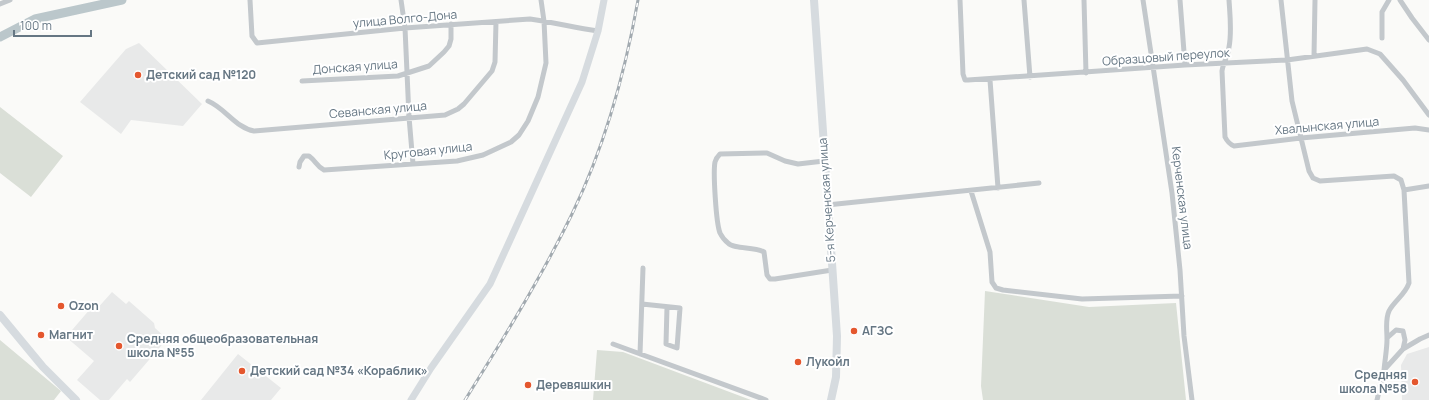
<svg xmlns="http://www.w3.org/2000/svg" width="1429" height="400" font-family="Manrope,sans-serif">
  <style>
    .built { fill: #e8e9e9 }
    .green { fill: #dadfd7 }
    .lines { fill: none; stroke-linecap: round; stroke-linejoin: round }
    .river { stroke: #bbc7cb; stroke-width: 9 }
    .street { stroke: #c3c8cc; stroke-width: 5 }
    .secondary { stroke: #d6dbdf; stroke-width: 7 }
    .primary { stroke: #d6dbdf; stroke-width: 8 }
    .rail-casing { stroke: #a2aab0; stroke-width: 3 }
    .rail { stroke: #fff; stroke-width: 1.5; stroke-dasharray: 4.5; stroke-linecap: butt }
    .poi-dot { fill: #e4572e; stroke: #fff; stroke-width: 1.5 }
    .labels { text-anchor: middle; stroke-width: 4; stroke-linejoin: round; paint-order: stroke }
    .street-label { font-size: 12px; fill: #657683; stroke: #fff }
    .poi-label { font-size: 12px; font-weight: bold; fill: #657683; stroke: #fff; text-anchor: start }
  </style>
  <rect width="100%" height="100%" fill="#fafaf8"/>
  <path class="built" d="M139 43 202 104 183 126 131 120 121 134 80 102 126 49Z
    M112 292 126 304 129 301 154 323 155 328 167 339 130 382 127 379 109 400H100L77 380 94 361 66 337 91 308 95 311Z
    M1429 347V400H1402L1401 365 1407 354Z
    M238 354 281 388 271 400H201Z"/>
  <path class="green" d="M0 107 63 156 31 197 0 173Z
    M985 291 1089 307 1176 303 1186 400H983L981 386Z
    M0 340 61 391 54 400H0Z
    M597 350 623 352 751 400H593Z"/>
  <g class="lines">
    <path class="river" d="M0 37 35 19 122 0"/>
    <path class="street" d="M250 0 252 36 257 43 405 28 530 19C553 22 575 28 598 31
      M401 0 405 28 409 117 413 164
      M960 0 963 74 965 80H968L1185 65 1287 60 1367 49 1380 54 1403 80 1429 115
      M1024 0 1030 77
      M1084 0 1086 73
      M1143 0 1172 193 1180 270 1184 336 1192 400
      M1180 0 1185 65
      M1229 0C1230 16 1232 32 1229 47 1228 56 1223 63 1222 71L1225 137C1227 141 1229 144 1234 146L1301 138 1415 128 1429 130
      M1281 0 1292 101 1309 171 1313 178 1320 181 1394 176 1401 180 1404 190
      M1400 0 1412 18 1429 40
      M0 4 10 0
      M1382 38V12L1389 0
      M1314 56 1315 0
      M990 80 998 188
      M302 81 398 76 429 66 444 52 449 46 451 39V24
      M208 101C225 108 236 128 254 131L445 115 458 109 464 104 492 71 495 62 496 22
      M824 161 798 164 785 161 767 153 720 154C717 157 716 158 715 162 713 172 716 223 720 233 722 237 724 240 728 243 735 250 754 246 764 252L767 275 770 279H775L832 270
      M299 167 300 162 304 156H309C316 161 316 166 324 170L457 161 483 155 511 142 519 135 528 121 538 97 546 63 544 21 541 0
      M971 191 990 252 992 282 996 288 1003 290 1082 299 1182 296
      M827 205 1039 183
      M642 304 680 308 677 348 666 344 667 307
      M1387 338 1396 330 1403 331 1405 340 1403 349
      M613 344 766 400
      M640 354 643 268
      M1384 370C1385 359 1387 349 1387 339 1387 329 1385 320 1389 311 1394 301 1405 295 1409 283L1404 190 1429 186
      M1377 400 1384 370 1403 349 1420 339 1429 335"/>
    <path class="secondary" d="M411 400 431 368 490 284 582 82 598 31 604 0"/>
    <path class="primary" d="M814 0 837 336 836 377 831 400
      M0 315 43 367 76 400"/>
    <defs>
      <path id="rail" d="M465 400C503 339 541 278 572 214 605 146 625 73 638 0"/>
    </defs>
    <use href="#rail" class="rail-casing"/>
    <use href="#rail" class="rail"/>
  </g>
  <g class="poi-dot">
    <circle cx="138" cy="75" r="4"/>
    <circle cx="61" cy="306" r="4"/>
    <circle cx="854" cy="331" r="4"/>
    <circle cx="41" cy="335" r="4"/>
    <circle cx="119" cy="346" r="4"/>
    <circle cx="798" cy="362" r="4"/>
    <circle cx="242" cy="371" r="4"/>
    <circle cx="1415" cy="382" r="4"/>
    <circle cx="528" cy="385" r="4"/>
  </g>
  <g class="labels">
    <g class="street-label">
      <text transform="translate(405 19) rotate(-5)" y="4">улица Волго-Дона</text>
      <text transform="translate(1166 57) rotate(-4)" y="4">Образцовый переулок</text>
      <text transform="translate(355 67) rotate(-4)" y="4">Донская улица</text>
      <text transform="translate(378 110) rotate(-5)" y="4">Севанская улица</text>
      <text transform="translate(1327 126) rotate(-5)" y="4">Хвалынская улица</text>
      <text transform="translate(428 151) rotate(-6)" y="4">Круговая улица</text>
      <text transform="translate(1182 198) rotate(83)" y="4">Керченская улица</text>
      <text transform="translate(827 200) rotate(-94)" y="4">5-я Керченская улица</text>
    </g>
    <g class="poi-label">
      <text x="146" y="79">Детский сад №120</text>
      <text x="69" y="310">Ozon</text>
      <text x="862" y="335">АГЗС</text>
      <text x="49" y="339">Магнит</text>
      <text x="127" y="343">Средняя общеобразовательная<tspan x="127" dy="14">школа №55</tspan></text>
      <text x="806" y="366">Лукойл</text>
      <text x="250" y="375">Детский сад №34 «Кораблик»</text>
      <text x="1407" y="379" text-anchor="end">Средняя<tspan x="1407" dy="14">школа №58</tspan></text>
      <text x="536" y="389">Деревяшкин</text>
    </g>
  </g>
  <path d="M14 30v6h77v-6" fill="none" stroke="#657683" stroke-width="2"/>
  <text x="20" y="30" font-size="12" fill="#657683" stroke="#ffffff" stroke-width="3" paint-order="stroke">100 m</text>
</svg>
